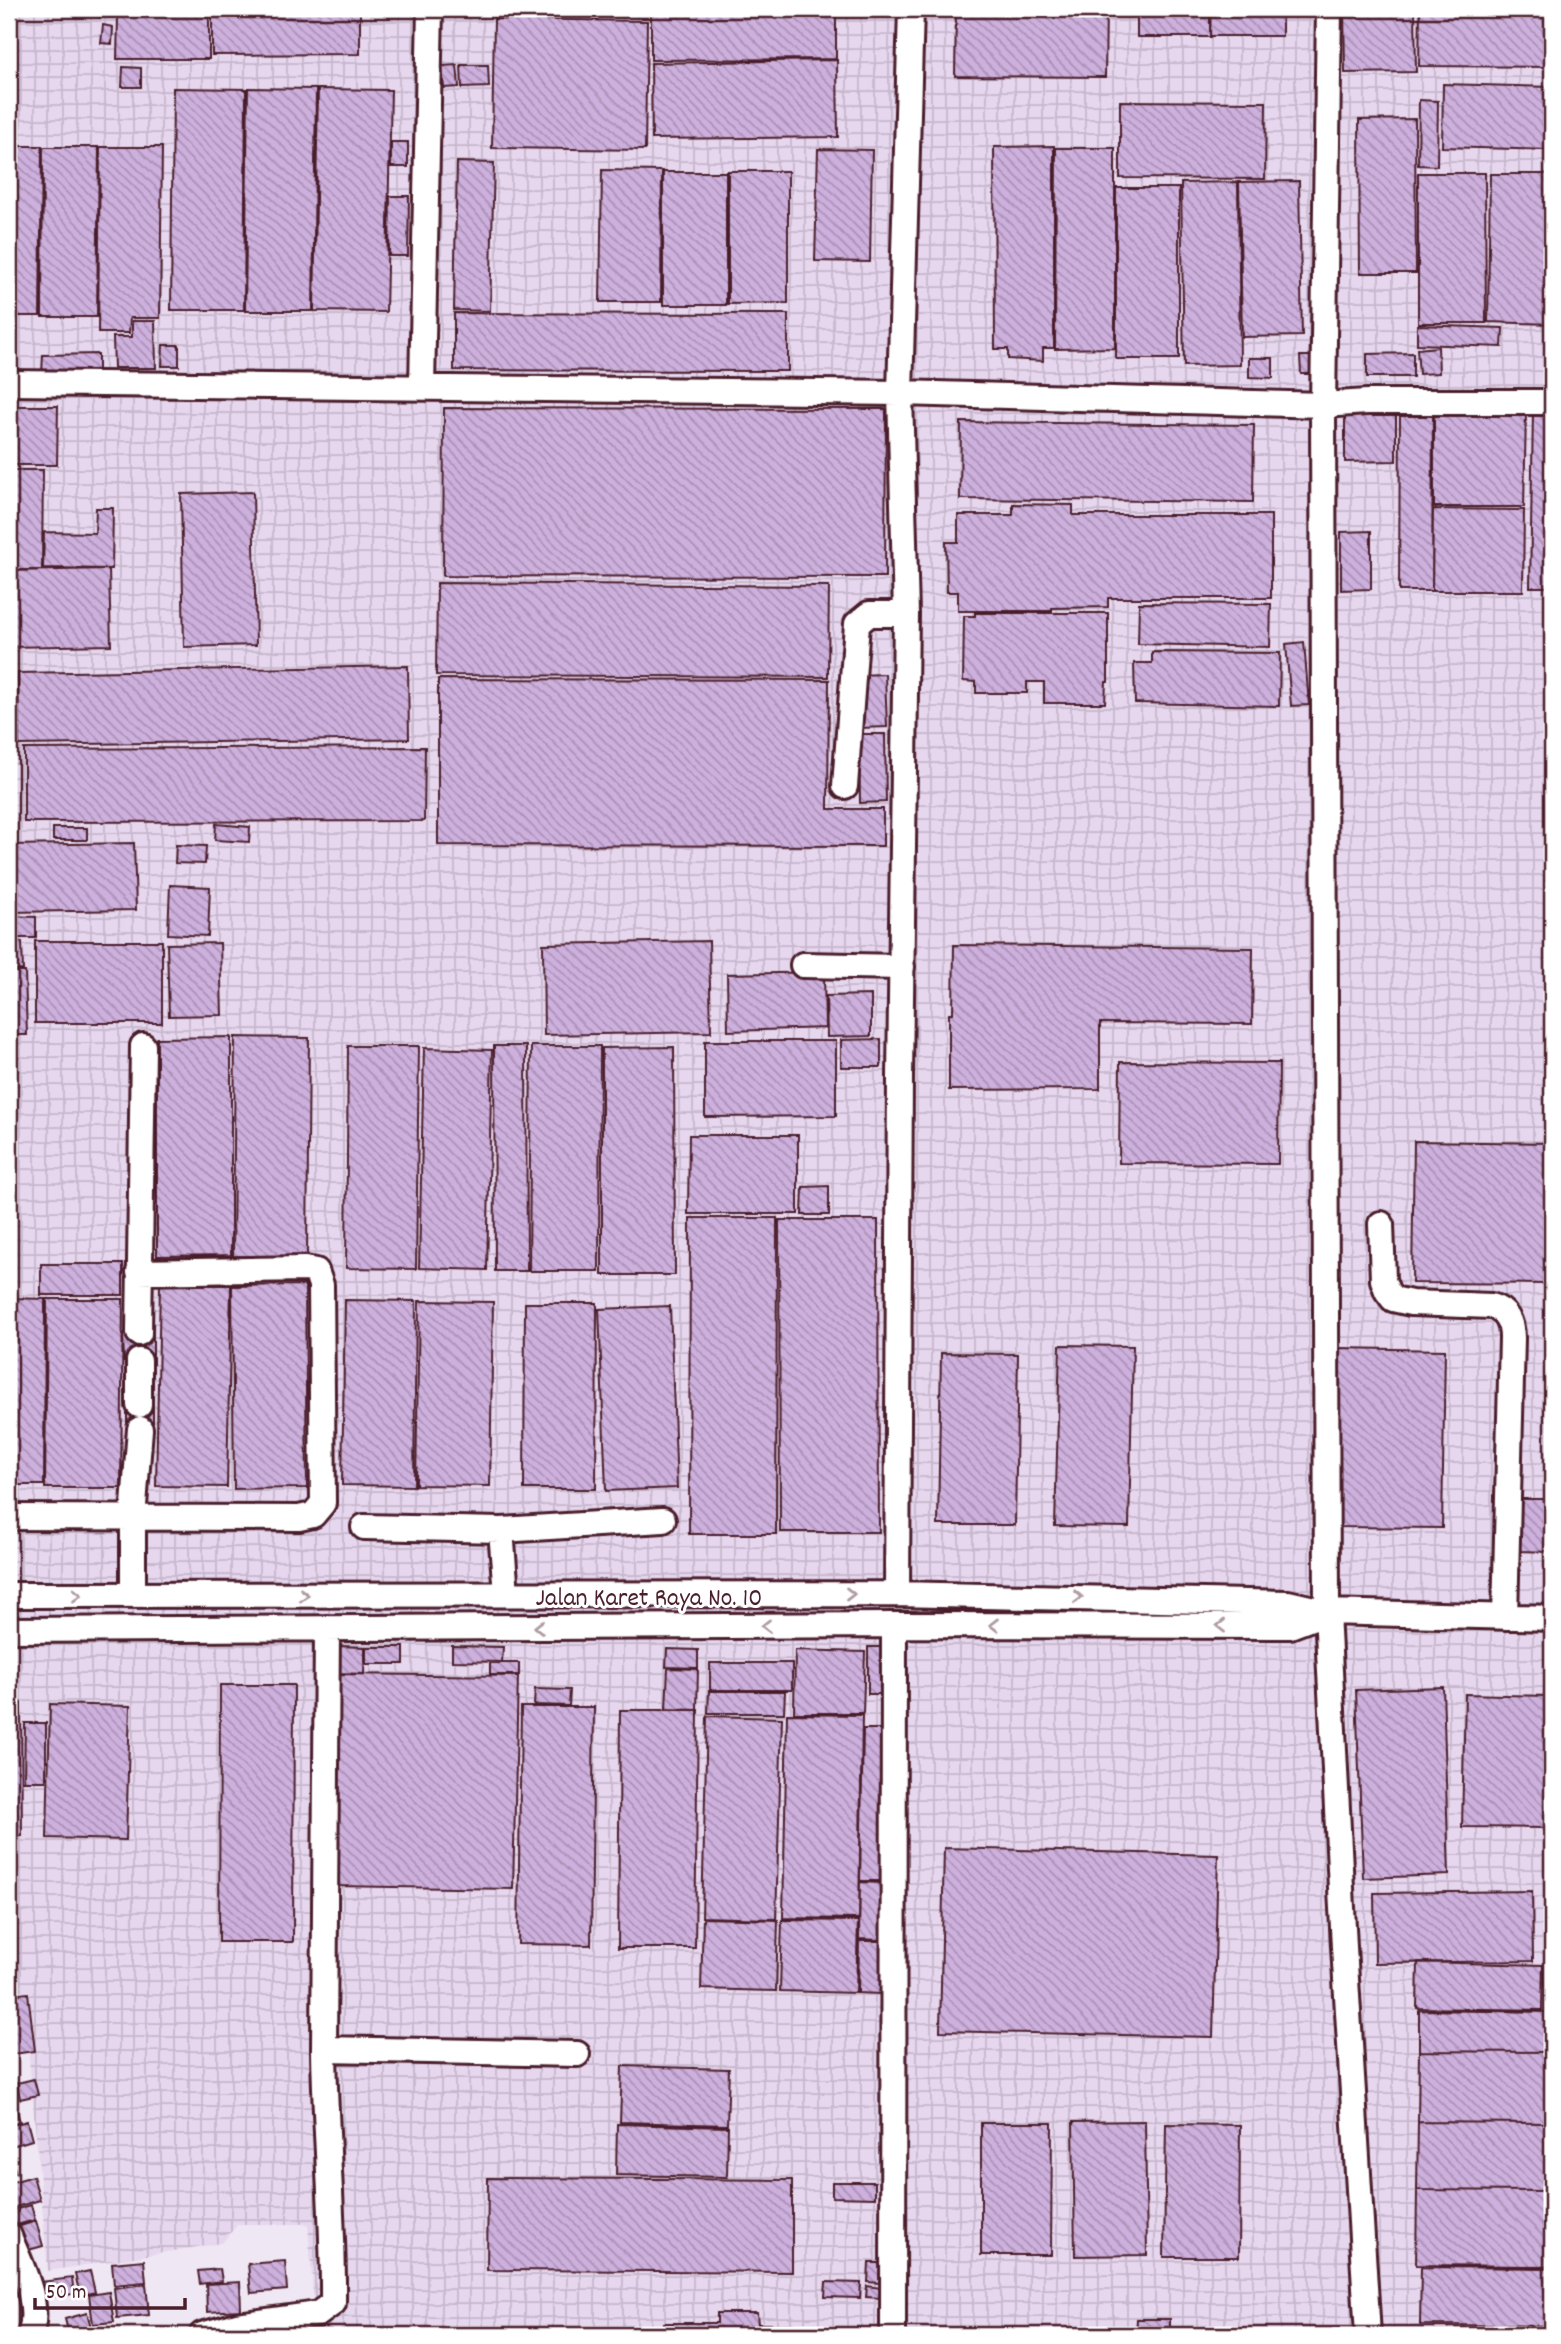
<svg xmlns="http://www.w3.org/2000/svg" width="1561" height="2344" font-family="Dekko,sans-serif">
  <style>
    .industrial { fill: url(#industrial-grid) }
    .building { fill: url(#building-back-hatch); stroke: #4a1f2b; stroke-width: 2 }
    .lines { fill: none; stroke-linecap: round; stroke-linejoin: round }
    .minor-casing { stroke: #4a1f2b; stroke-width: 30 }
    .minor { stroke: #fff; stroke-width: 24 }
    .oneway { stroke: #ae9aa0 }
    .labels { text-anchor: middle; stroke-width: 6; stroke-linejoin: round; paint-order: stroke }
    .street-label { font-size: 26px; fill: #4a1f2b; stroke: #fff }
  </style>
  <defs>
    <pattern id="industrial-grid" width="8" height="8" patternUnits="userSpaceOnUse" patternTransform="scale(1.75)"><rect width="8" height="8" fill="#e6d6ee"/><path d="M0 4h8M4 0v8" fill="none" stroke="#c7b7cc"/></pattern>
    <pattern id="building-back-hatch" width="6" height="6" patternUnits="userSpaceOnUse" patternTransform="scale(1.75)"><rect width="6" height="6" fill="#cdb0dd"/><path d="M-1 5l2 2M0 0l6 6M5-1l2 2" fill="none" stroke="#a88fb3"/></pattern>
  </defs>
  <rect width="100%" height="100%" fill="#f0e7f5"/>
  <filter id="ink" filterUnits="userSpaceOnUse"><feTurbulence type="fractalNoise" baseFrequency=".0143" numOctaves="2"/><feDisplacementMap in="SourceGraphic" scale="14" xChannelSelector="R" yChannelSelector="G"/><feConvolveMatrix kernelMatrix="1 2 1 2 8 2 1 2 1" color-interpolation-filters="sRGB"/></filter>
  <g filter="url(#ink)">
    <path class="industrial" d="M9 9H1552V2335H231L315 2320 308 2224H238L222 2243 48 2271 23 1991 9 1992Z"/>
    <path class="building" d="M100 9H121V15H209V59H117L118 17H99Z
      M212 9H360V54L212 55Z
      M494 9H627L628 15 494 17Z
      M651 9H836V59L651 60Z
      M956 9H1106L1105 77 955 76Z
      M1137 9H1210V37H1137Z
      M1211 9H1282V36H1210Z
      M1344 9H1415L1416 72 1345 73Z
      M1420 9H1552V67L1419 66Z
      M494 19 647 21 645 150 492 148Z
      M103 25 113 27 112 44 101 43Z
      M837 60 838 137 652 139 651 63Z
      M457 65 459 87 444 88 442 66Z
      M461 65H488L489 87 462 88Z
      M123 67 141 68V87H122Z
      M1443 84 1552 87 1551 150 1442 147Z
      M173 88 246 89 244 310H171Z
      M248 88 316 89 313 311H245Z
      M318 89 391 90 386 312 314 311Z
      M1419 100 1438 101 1437 166 1418 165Z
      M1120 101 1266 102 1265 179 1120 178Z
      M1415 119 1416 273H1360L1359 120Z
      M391 142H408V167H391Z
      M9 146H42L40 316H9Z
      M1054 146V348H1043V361L1008 359V349H995L994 147Z
      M43 147H99L97 317H42Z
      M100 147H162L160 318H130L129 333H98Z
      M1056 148H1115V348L1055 349Z
      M818 149 872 150 870 262 815 261Z
      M457 162 494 163 490 311 454 310Z
      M602 170 662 171 661 302H600Z
      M728 171H788V303L728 304Z
      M663 172H726V305H663Z
      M1418 173H1485L1486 323H1418Z
      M1490 174H1552V324L1488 322Z
      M1299 181 1302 336 1242 337 1239 182Z
      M1238 182 1240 365 1184 366 1181 183Z
      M1116 188H1179V359H1116Z
      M390 196H409L408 256H389Z
      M454 313 788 314V371L454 370Z
      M132 321H155L156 368H114L113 337H132Z
      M1417 325 1503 328 1502 347 1417 344Z
      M163 345H179V366H162Z
      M1438 347 1439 373 1419 374 1417 349Z
      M1413 353V377H1367V354Z
      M98 354V372L42 373 43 355Z
      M1300 356H1310L1311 374H1301Z
      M1249 358H1273V378L1249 377Z
      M9 406H58L57 465H9Z
      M444 408 886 409 885 577 443 576Z
      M1396 412V461L1345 462V413Z
      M1400 412H1433L1432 591H1399Z
      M1434 412 1526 413 1524 507H1434Z
      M1533 412H1552V587H1530Z
      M961 422 1254 425 1253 502 960 499Z
      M9 470H43L42 570H9Z
      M253 492 256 645 184 647 181 494Z
      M1013 504 1073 505V515H1271V598H1108V607L1052 608V611H958V592H947L946 542H958V515H1013Z
      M96 508H113L112 569 43 568 44 532 95 533Z
      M1433 509 1524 510 1523 591H1432Z
      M1371 531V589L1341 590V532Z
      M109 569 111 645 9 647V571Z
      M437 583 829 586 828 677 436 675Z
      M1139 603 1271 604 1270 647 1138 644Z
      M975 613H1108V682H1106L1105 703H1044V682H1027V693H976V682L963 681 964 616H975Z
      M1304 642 1309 705 1291 706 1286 644Z
      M1152 652 1280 653 1279 706 1135 703 1134 663H1152Z
      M408 666 409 739 19 745 18 673Z
      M885 674 887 727 860 728 858 675Z
      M438 679 829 680 828 809H883V846L438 845Z
      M859 734H885L886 802 860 803Z
      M425 747 424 821 24 822V749Z
      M216 824 250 827 249 842 215 840Z
      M53 828H87V840H53Z
      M134 843 136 910 9 912V845Z
      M176 845 206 846 205 864 175 863Z
      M170 885 210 887 208 936 168 934Z
      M9 916 36 917V938H9Z
      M35 941H162V1023H35Z
      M709 941 711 1032 544 1035 543 944Z
      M9 942H22L23 970 9 971Z
      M220 943 222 1015 169 1016 167 944Z
      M954 945 1253 948 1252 1024 1100 1023V1089L949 1090V1013H953Z
      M9 972H25L27 1035H9Z
      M824 972 825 1028 728 1031 727 974Z
      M871 995V1036L827 1037 826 996Z
      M231 1037V1255L157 1256V1038Z
      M235 1037 309 1038 307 1257 233 1256Z
      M881 1039V1067H841V1040Z
      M705 1041H836V1116L705 1117Z
      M348 1046H419L416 1269 346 1268Z
      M494 1046H526L527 1271H495Z
      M531 1046H600L599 1271H529Z
      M674 1047 675 1275H602V1048Z
      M424 1048 492 1050 487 1270 419 1268Z
      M1120 1062 1279 1063 1278 1164 1119 1163Z
      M689 1135H798V1214H688Z
      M1414 1141 1552 1143V1284L1412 1283Z
      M829 1186V1215H802L803 1187Z
      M690 1218H777L776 1534H689Z
      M779 1220H878L879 1532H780Z
      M41 1264H123V1295H41Z
      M160 1285H231L227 1487 156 1486Z
      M305 1285 307 1488 234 1489 232 1286Z
      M9 1298 45 1299 44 1485H9Z
      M47 1299H123L121 1488H45Z
      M345 1300 416 1301 414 1486 342 1485Z
      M419 1301 493 1302 490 1486 416 1485Z
      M525 1303H597L596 1489H524Z
      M670 1306 677 1488 606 1491 599 1309Z
      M153 1333V1361L124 1362 123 1334Z
      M1060 1345 1133 1346 1129 1527 1055 1526Z
      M1340 1348 1445 1350 1442 1528 1337 1527Z
      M941 1353 1018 1354 1015 1525H938Z
      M127 1404H153V1430H127Z
      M1520 1499H1552V1552L1519 1551Z
      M337 1646 365 1647 364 1674 337 1673Z
      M452 1646 503 1647 502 1662 452 1661Z
      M366 1647H404V1664H366Z
      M868 1647H888L887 1694H868Z
      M667 1649 698 1650V1668L666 1667Z
      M795 1650 865 1652 863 1713H794Z
      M490 1663H519V1675H490Z
      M710 1663H792V1690H710Z
      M668 1668 698 1669 697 1710 666 1709Z
      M338 1674 518 1676 513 1889 334 1886Z
      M220 1685H294L293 1942H219Z
      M1443 1687 1449 1875 1363 1878 1356 1690Z
      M535 1689 570 1690 569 1706 534 1705Z
      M709 1691H785L784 1713H708Z
      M1465 1694 1549 1696 1546 1828 1462 1827Z
      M21 1702 22 1836H9V1703Z
      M50 1704 130 1706 126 1840 47 1838Z
      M521 1707H594L591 1945 518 1944Z
      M620 1710H698L695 1948H618Z
      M787 1714 862 1715 859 1919 783 1918Z
      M707 1716 782 1718 776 1919 702 1917Z
      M25 1723H46V1781H24Z
      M863 1729H882L880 1881H860Z
      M944 1848 1218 1855 1213 2037 940 2031Z
      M860 1882 882 1883 880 1940 859 1939Z
      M1532 1891 1533 1961 1375 1963 1374 1893Z
      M703 1918 778 1920 776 1991 701 1989Z
      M782 1920 858 1921 856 1993 780 1991Z
      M859 1941H881L880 1994 858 1993Z
      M1418 1962 1543 1965 1542 2010 1417 2008Z
      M28 1993 35 2051 13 2054 9 1995Z
      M1419 2010 1550 2012 1549 2052 1419 2051Z
      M1419 2051 1549 2052V2123L1418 2122Z
      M622 2066 729 2069 727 2125 620 2122Z
      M34 2079 38 2095 20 2099 17 2083Z
      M10 2082 15 2100 9 2102V2083Z
      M16 2107 20 2122 9 2124V2108Z
      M27 2121 32 2140 9 2147V2126Z
      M1145 2121 1147 2255 1075 2256 1073 2122Z
      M1418 2122 1549 2123 1548 2191 1417 2190Z
      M981 2123H1052L1051 2255H981Z
      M617 2124 728 2127 727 2177 616 2175Z
      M1166 2124 1240 2125 1239 2257H1164Z
      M9 2149 16 2173 9 2175Z
      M33 2176 40 2200 9 2209V2183Z
      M488 2178 792 2180V2272L487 2270Z
      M832 2182H875V2198L832 2197Z
      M1417 2190 1548 2191 1547 2266 1416 2265Z
      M31 2205 35 2220 13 2226 10 2211Z
      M36 2221 43 2246 21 2252 14 2228Z
      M144 2260 146 2282 114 2285 112 2263Z
      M285 2261 287 2290 251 2293 248 2264Z
      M869 2263H880L879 2283 868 2282Z
      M1421 2267 1552 2268V2326L1420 2325Z
      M220 2269 222 2281 200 2284 198 2271Z
      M90 2271 95 2292 80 2296 75 2274Z
      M72 2278 74 2294 42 2298 40 2282Z
      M240 2282 241 2310 207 2312 206 2284Z
      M826 2282 861 2283 860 2298 825 2297Z
      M146 2284 149 2315 117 2318 114 2288Z
      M867 2286 881 2288 880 2298 866 2297Z
      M109 2292 114 2322 93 2324 89 2295Z
      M87 2313 93 2334 69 2335 65 2319Z
      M717 2313H757L758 2324H793L792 2335H662L663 2323H717Z
      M1137 2319H1170V2335H1136Z"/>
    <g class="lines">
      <defs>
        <path id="minor" d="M1329 9 1323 405 1327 1612 1344 1947 1368 2335
          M9 383 900 393 1323 405 1367 402H1552
          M422 386 430 9
          M845 786 857 624 869 614H906
          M803 965 902 967
          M1381 1224 1383 1280 1387 1291 1393 1299 1411 1303 1491 1306C1506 1310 1512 1322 1512 1338L1505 1617
          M139 1333 143 1046
          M139 1361V1405
          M9 1517 299 1518 313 1515 323 1503 321 1285 316 1271 305 1269 139 1272
          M364 1527 501 1530
          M506 1594 501 1530 663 1520
          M897 1594 900 1077 906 614 900 393 911 9
          M9 1595 897 1594 1288 1603 1327 1612 1552 1618
          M133 1595V1518L140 1429
          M9 1630 894 1625 1290 1626 1327 1612
          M324 2049 577 2054
          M9 2236C20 2265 42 2303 30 2335
          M202 2335 237 2325 318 2314 333 2303C334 2218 325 2134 324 2049L327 1628
          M893 2335 894 1625"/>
      </defs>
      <use href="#minor" class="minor-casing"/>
      <use href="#minor" class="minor"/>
    </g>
    <defs><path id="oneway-chevron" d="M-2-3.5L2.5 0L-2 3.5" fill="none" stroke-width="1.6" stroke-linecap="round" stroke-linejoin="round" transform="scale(1.75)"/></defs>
    <g class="oneway">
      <use href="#oneway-chevron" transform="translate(850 1594)"/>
      <use href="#oneway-chevron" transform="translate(77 1595)"/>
      <use href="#oneway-chevron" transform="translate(304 1595)"/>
      <use href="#oneway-chevron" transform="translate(1078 1597) rotate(1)"/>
      <use href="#oneway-chevron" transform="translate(994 1625) rotate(-180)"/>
      <use href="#oneway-chevron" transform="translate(766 1626) rotate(180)"/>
      <use href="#oneway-chevron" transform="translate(1221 1626) rotate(-180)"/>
      <use href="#oneway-chevron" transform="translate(539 1627) rotate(180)"/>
    </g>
  </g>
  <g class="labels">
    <g class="street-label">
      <text x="649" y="1605">Jalan Karet Raya No. 10</text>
    </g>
  </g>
  <rect width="1561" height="2344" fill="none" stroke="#fff" stroke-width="35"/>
  <rect x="18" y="18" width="1526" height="2309" fill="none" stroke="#4a1f2b" stroke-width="2.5" filter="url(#ink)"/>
  <path d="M35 2298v10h150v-10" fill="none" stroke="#4a1f2b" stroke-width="3.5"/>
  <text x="46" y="2298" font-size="21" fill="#4a1f2b" stroke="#ffffff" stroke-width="5" paint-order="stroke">50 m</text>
</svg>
